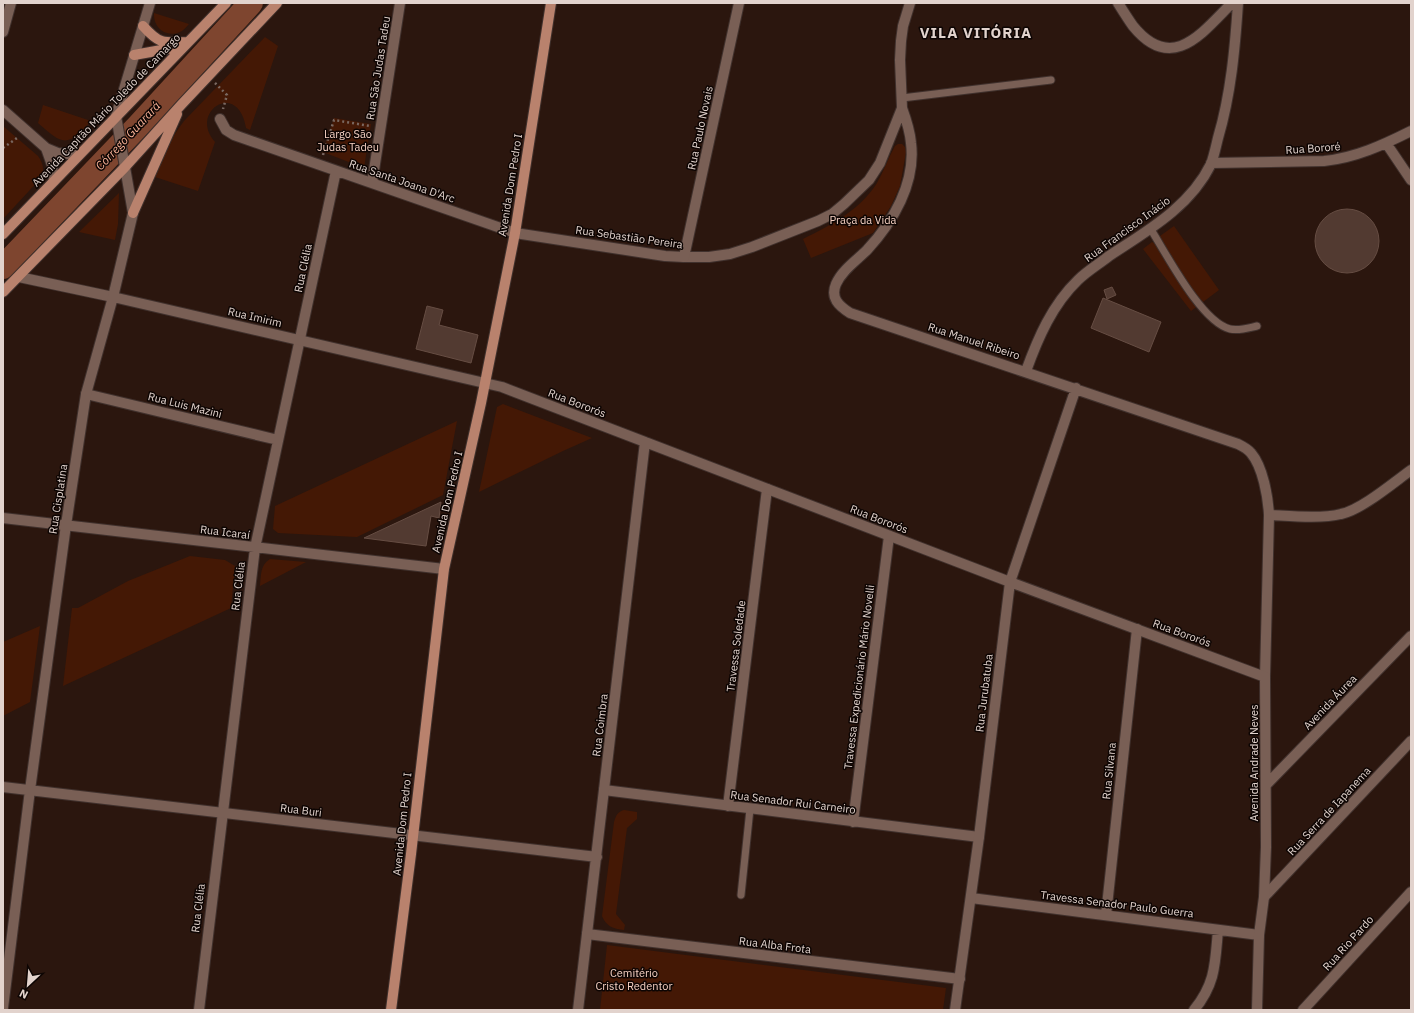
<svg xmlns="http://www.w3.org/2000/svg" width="1414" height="1013" font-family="'IBM Plex Sans',sans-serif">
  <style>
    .green { fill: #441805 }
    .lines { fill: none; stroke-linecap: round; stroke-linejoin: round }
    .river { stroke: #7e452f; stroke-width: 24 }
    .building { fill: #523a31; stroke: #664d43 }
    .lane-casing { stroke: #40312d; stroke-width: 9 }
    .street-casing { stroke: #40312d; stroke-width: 12 }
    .secondary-casing { stroke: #40312d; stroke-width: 12 }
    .primary-casing { stroke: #40312d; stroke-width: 12 }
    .path { stroke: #7a6861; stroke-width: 2.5; stroke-dasharray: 2 3; stroke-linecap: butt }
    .lane { stroke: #795f55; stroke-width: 7 }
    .street { stroke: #795f55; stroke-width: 10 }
    .secondary { stroke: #795f55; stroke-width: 10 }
    .primary { stroke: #b9826d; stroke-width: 10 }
    .labels { text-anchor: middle; stroke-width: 3; stroke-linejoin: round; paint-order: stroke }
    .street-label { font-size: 11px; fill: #e2d3cd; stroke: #0d0503 }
    .park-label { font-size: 11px; fill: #f6d1c3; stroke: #0d0503 }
    .water-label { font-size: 12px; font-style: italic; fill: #f8b196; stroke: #0d0503 }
    .district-label { font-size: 15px; font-weight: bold; letter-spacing: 1px; fill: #e2d3cd; stroke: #0d0503 }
  </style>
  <rect width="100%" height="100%" fill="#2b160e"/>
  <path class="green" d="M154 13 189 24C187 26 185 29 182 31 167 39 153 29 154 13Z
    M265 37 278 46 250 130 246 128C238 79 188 112 215 142L198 191 155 177C162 157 171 138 184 121Z
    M43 105 91 121C67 147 64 146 38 123Z
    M334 118 371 124 364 168 323 152Z
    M3 126 38 156C43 163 45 170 41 178L3 219Z
    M898 144H902L905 147 906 152 900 186 891 206 873 233 811 258 803 239C831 225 860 210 877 183 884 171 888 158 895 146Z
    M119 193 118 224 115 240 79 232Z
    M1174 226 1219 290 1191 311 1143 249 1152 242 1156 244 1161 241 1160 236Z
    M503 404 592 438 563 451 479 492 497 407Z
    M457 421 443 495 357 537 278 533 273 529 275 506Z
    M190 556 225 560 235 566 231 608 63 686 72 608H78L128 581Z
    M270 559 306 562 260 586C261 576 260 565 270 559Z
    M40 626 30 702 3 716V642Z
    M624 810 637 812V819L627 828 616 914 625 925 624 930C613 929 606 926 602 916L614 822C616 816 617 812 624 810Z
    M607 945 946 988 943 1010H600Z"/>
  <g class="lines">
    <path class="river" d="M3 267 138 126 251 3"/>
  </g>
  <path class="building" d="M1315 241a32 32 0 1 1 64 0a32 32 0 1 1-64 0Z
    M1112 287 1116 295 1107 299 1104 290Z
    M1103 298 1161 322 1149 352 1091 328Z
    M427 306 443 310 439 325 478 335 471 363 416 349Z
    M441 502 439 518 431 516 426 546 364 538Z"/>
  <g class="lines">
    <defs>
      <path id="lane" d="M902 98 1051 80
        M1150 228C1166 253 1201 322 1230 329 1239 331 1248 328 1257 326
        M741 895 750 809"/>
      <path id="street" d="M1118 3C1123 11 1128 19 1133 26 1172 74 1202 33 1232 3
        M3 32 11 3
        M902 108C906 119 910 131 911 143 916 183 893 222 867 250 857 260 842 270 836 284 830 298 839 306 850 313L1238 444C1242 446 1248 449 1251 453 1263 467 1268 497 1269 515L1265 677
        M3 110 46 148 58 153 78 155
        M220 119 226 130 234 135 515 233
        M1386 143 1411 180
        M46 148 52 165 54 181
        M1211 163 1324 161C1355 158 1383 145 1411 131
        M372 183 400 3
        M684 257H709L730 254 752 247 818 221 832 214 844 204 869 180 880 163 902 108 900 60 901 41 903 26 910 3
        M19 277 113 297
        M1026 371C1038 338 1052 305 1078 280 1087 271 1099 264 1109 256 1147 231 1190 207 1211 164 1214 156 1216 146 1218 138 1231 94 1235 48 1238 3
        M86 394 278 440
        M1269 515C1290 516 1321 519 1341 514 1361 510 1393 483 1411 470
        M3 518 444 569
        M1010 582 1076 388
        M604 790 979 837
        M728 806 767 489
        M853 822 889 536
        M1264 897 1411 741
        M971 898 1259 935
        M1106 915 1137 629
        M587 934 960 979
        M199 1010 255 548 336 171
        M1194 1010C1216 983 1215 963 1218 930
        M1303 1010 1411 892"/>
      <path id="secondary" d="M515 233 665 256 684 257 739 3
        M113 297 502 387 1010 582 1265 677 1266 847 1264 897 1259 935 1257 1010
        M1266 785 1411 636
        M3 787 597 857
        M3 1008 30 790 66 525 86 394 113 297 133 213 116 116 150 3
        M578 1010 645 442
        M955 1010 979 837 1010 582"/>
      <path id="primary" d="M143 26C160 45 164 43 188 42
        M134 55 178 47
        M133 213 177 114
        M3 234 226 3
        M3 292 125 167 181 105 277 3
        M391 1010 411 854 444 569 481 403 515 233 551 3"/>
    </defs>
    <use href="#lane" class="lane-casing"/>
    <use href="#street" class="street-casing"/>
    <use href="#secondary" class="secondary-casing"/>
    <use href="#primary" class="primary-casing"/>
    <path class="path" d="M215 83 227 95 223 109
      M3 148 17 138
      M323 155 334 120 370 126"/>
    <use href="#lane" class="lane"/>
    <use href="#street" class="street"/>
    <use href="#secondary" class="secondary"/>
    <use href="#primary" class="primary"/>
  </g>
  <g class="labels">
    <g class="street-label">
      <text transform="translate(378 68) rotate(-81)" y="4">Rua São Judas Tadeu</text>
      <text transform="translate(106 110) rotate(-46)" y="4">Avenida Capitão Mário Toledo de Camargo</text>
      <text transform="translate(700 128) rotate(-78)" y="4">Rua Paulo Novais</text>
      <text transform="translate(1313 148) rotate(-4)" y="4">Rua Bororé</text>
      <text transform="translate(402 181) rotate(19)" y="4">Rua Santa Joana D'Arc</text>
      <text transform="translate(510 185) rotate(-81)" y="4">Avenida Dom Pedro I</text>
      <text transform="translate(1127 229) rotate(-36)" y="4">Rua Francisco Inácio</text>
      <text transform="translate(629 237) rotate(8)" y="4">Rua Sebastião Pereira</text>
      <text transform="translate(303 268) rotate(-78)" y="4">Rua Clélia</text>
      <text transform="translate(255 317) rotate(13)" y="4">Rua Imirim</text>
      <text transform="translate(974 341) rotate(18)" y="4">Rua Manuel Ribeiro</text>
      <text transform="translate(577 403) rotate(21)" y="4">Rua Bororós</text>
      <text transform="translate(185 405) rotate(14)" y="4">Rua Luis Mazini</text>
      <text transform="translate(58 499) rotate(-81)" y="4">Rua Cisplatina</text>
      <text transform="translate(447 502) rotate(-77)" y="4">Avenida Dom Pedro I</text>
      <text transform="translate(879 519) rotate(21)" y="4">Rua Bororós</text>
      <text transform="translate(225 532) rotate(7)" y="4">Rua Icaraí</text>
      <text transform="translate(238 586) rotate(-83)" y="4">Rua Clélia</text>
      <text transform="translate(1182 633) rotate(20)" y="4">Rua Bororós</text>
      <text transform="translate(736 646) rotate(-83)" y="4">Travessa Soledade</text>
      <text transform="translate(859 677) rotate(-83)" y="4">Travessa Expedicionário Mário Novelli</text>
      <text transform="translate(984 693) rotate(-83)" y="4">Rua Jurubatuba</text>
      <text transform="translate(1330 702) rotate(-46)" y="4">Avenida Áurea</text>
      <text transform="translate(600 725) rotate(-83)" y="4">Rua Coimbra</text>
      <text transform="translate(1254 763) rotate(-90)" y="4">Avenida Andrade Neves</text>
      <text transform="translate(1109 771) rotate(-84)" y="4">Rua Silvana</text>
      <text transform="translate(793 802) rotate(7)" y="4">Rua Senador Rui Carneiro</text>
      <text transform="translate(301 810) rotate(7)" y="4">Rua Buri</text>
      <text transform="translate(1329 811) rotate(-47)" y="4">Rua Serra de Iapanema</text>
      <text transform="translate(402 824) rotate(-84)" y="4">Avenida Dom Pedro I</text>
      <text transform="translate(1117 904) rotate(7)" y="4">Travessa Senador Paulo Guerra</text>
      <text transform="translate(198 908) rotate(-83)" y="4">Rua Clélia</text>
      <text transform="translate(1348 943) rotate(-48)" y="4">Rua Rio Pardo</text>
      <text transform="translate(775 945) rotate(7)" y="4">Rua Alba Frota</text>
    </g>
    <g class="park-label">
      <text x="348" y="138">Largo São<tspan x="348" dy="13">Judas Tadeu</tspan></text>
      <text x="863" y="224">Praça da Vida</text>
      <text x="634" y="977">Cemitério<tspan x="634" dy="13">Cristo Redentor</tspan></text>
    </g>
    <g class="water-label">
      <text transform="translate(128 136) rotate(-47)" y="4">Córrego Guarará</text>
    </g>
    <g class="district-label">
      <text x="976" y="38">VILA VITÓRIA</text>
    </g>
  </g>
  <rect width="1414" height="1013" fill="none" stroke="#e2d3cd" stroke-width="8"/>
  <g transform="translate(28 985) rotate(206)" stroke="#0d0503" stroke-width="3" paint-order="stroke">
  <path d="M0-3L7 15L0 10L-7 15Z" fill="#e2d3cd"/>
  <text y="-6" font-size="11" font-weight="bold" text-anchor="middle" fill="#e2d3cd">N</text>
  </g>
</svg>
